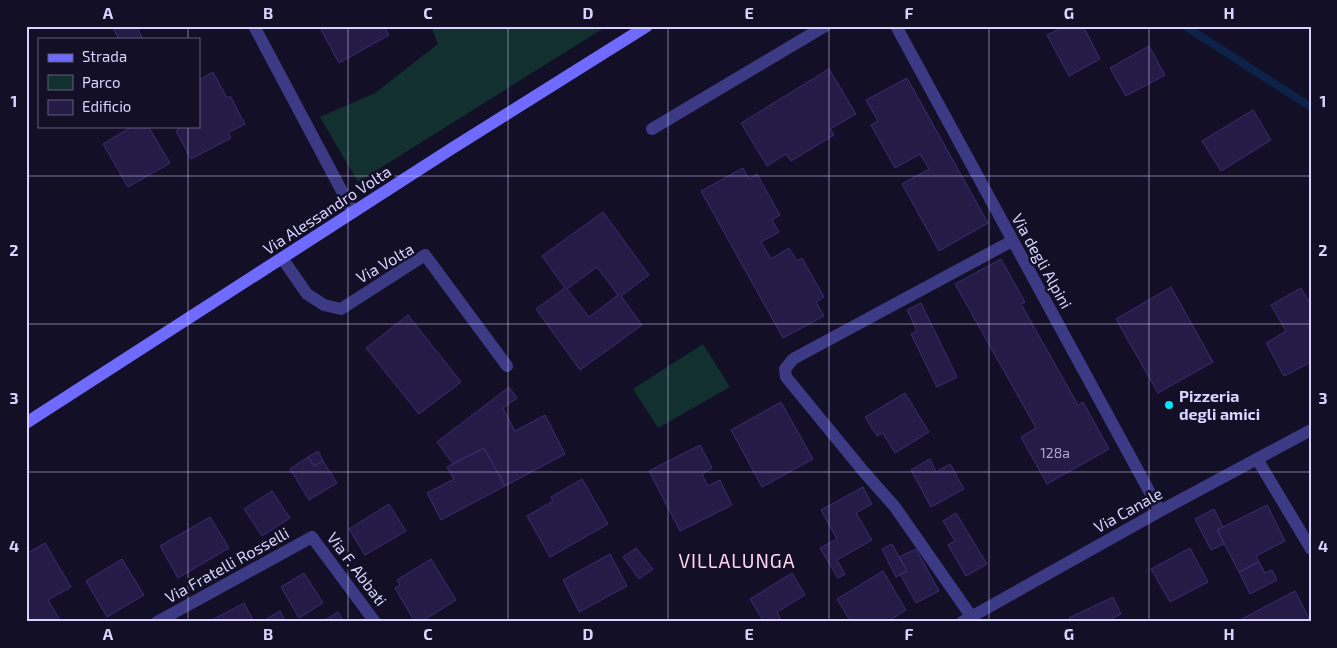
<svg xmlns="http://www.w3.org/2000/svg" width="1337" height="648" font-family="'Exo 2',sans-serif">
  <style>
    .green { fill: #12302f }
    .lines { fill: none; stroke-linecap: round; stroke-linejoin: round }
    .stream { stroke: #0c2248; stroke-width: 8 }
    .building { fill: #241b47; stroke: #3b2d73; fill-rule: evenodd }
    .minor { stroke: #3d3a85; stroke-width: 12 }
    .secondary { stroke: #6f6bff; stroke-width: 12 }
    .grid { fill: none; stroke: #d9d4ff; stroke-width: 1; stroke-opacity: 0.55 }
    .poi-dot { fill: #00e5ff; stroke: #130f26; stroke-width: 2 }
    .labels { text-anchor: middle; stroke-width: 5; stroke-linejoin: round; paint-order: stroke }
    .number-label { font-size: 14px; fill: #aca6d1 }
    .street-label { font-size: 16px; fill: #d9d4ff; stroke: #130f26 }
    .poi-label { font-size: 16px; font-weight: bold; fill: #d9d4ff; stroke: #130f26; text-anchor: start }
    .quarter-label { font-size: 19px; letter-spacing: 1px; fill: #ffd6f0; stroke: #130f26 }
    .neatline { fill: none; stroke: #d9d4ff; stroke-width: 2 }
    .grid-label { font-size: 16px; text-anchor: middle; font-weight: bold; fill: #d9d4ff }
  </style>
  <rect width="100%" height="100%" fill="#130f26"/>
  <path class="green" d="M431 26H607L358 182 320 117 375 93 438 44Z
    M703 344 730 387 658 428 633 389Z"/>
  <g class="lines">
    <path class="stream" d="M1185 26 1311 107"/>
  </g>
  <path class="building" d="M112 26H136L143 39H119Z
    M319 26H384L389 35 339 63Z
    M1065 26H1083L1100 59 1069 76 1047 35Z
    M1149 46 1165 75 1126 96 1110 68Z
    M829 69 856 114 830 129 834 135 791 161 786 154 767 166 741 123Z
    M213 72 227 98 230 96 245 124 228 133 231 138 191 159 176 131 181 127V126H199V80Z
    M907 78 988 223 939 251 902 184 929 169 920 154 895 168 871 125 878 121 866 100Z
    M1253 110 1271 140 1221 171 1202 141Z
    M133 126H148L170 163 128 187 103 144Z
    M743 168 749 179 757 174 780 215 772 220 779 232 761 242 771 259 789 248 797 261 802 258 824 297 816 302 824 316 783 338 701 191Z
    M603 212 649 275 621 296 642 325 580 370 536 309 565 288 542 256ZM597 267 618 295 589 317 567 289Z
    M1001 259 1025 302 1021 304 1078 405 1083 402 1109 449 1047 484 1021 437 1036 428 955 284Z
    M1171 287 1213 362 1158 393 1116 319Z
    M1301 288 1311 305V362L1284 376 1266 343 1286 331 1271 305Z
    M921 303 957 377 937 387 911 334 917 331 907 310Z
    M408 315 461 382 419 414 366 348Z
    M509 387 517 398 503 408 515 431 545 415 565 454 505 486 484 448 453 464 437 442Z
    M905 393 929 432 895 453 883 433 877 436 865 417Z
    M781 402 813 459 762 487 731 430Z
    M700 445 712 468 702 474 708 486 720 480 732 505 680 531 649 471Z
    M484 448 505 486 441 520 427 493 454 479 447 467Z
    M318 451 323 461 314 466 308 457Z
    M308 457 314 466 323 461 337 483 309 500 290 469Z
    M930 459 936 472 950 464 964 489 931 507 911 470Z
    M582 479 608 524 550 557 527 516 553 501 551 497Z
    M863 487 872 504 856 513 872 540 837 560 845 574 838 578 820 548 837 539 821 510Z
    M272 491 290 518 262 536 244 509Z
    M389 504 406 531 365 555 349 529Z
    M1267 505 1285 541 1256 556 1259 562 1239 572 1217 530Z
    M1214 509 1223 527 1217 530 1224 544 1211 550 1195 519Z
    M956 513 987 564 966 576 948 545 955 541 943 521Z
    M210 517 229 548 178 578 160 546Z
    M45 543 71 587 48 600 61 622H26V554Z
    M892 544 907 571 896 577 882 549Z
    M636 548 653 569 639 579 623 557Z
    M1190 548 1208 582 1170 602 1151 569Z
    M916 549 939 591 916 603 900 574 907 571 899 557Z
    M610 554 627 586 579 612 563 580Z
    M122 559 144 595 107 617 86 581Z
    M431 559 456 600 421 622H415L395 588 400 585 397 580Z
    M1259 562 1265 573 1272 570 1277 580 1250 594 1239 572Z
    M883 571 906 610 887 622H851L837 599Z
    M304 573 323 603 299 618 281 587Z
    M792 573 805 595 777 612 782 621 764 622 750 599Z
    M1295 591 1311 622H1236Z
    M1113 597 1121 614 1113 618 1115 622H1071L1069 618Z
    M244 603 254 622H213L212 620Z
    M280 611 286 622H264L263 621Z
    M338 612 344 622H322Z"/>
  <g class="lines">
    <path class="minor" d="M254 26 353 212
      M896 26 1160 511
      M652 129 825 26
      M282 258 307 294 324 305 341 309 425 255 507 366
      M1257 459 1311 549
      M971 616 895 507 864 472 786 377 785 369 793 359 1012 241
      M157 622 312 537 375 622
      M962 622 1160 511 1311 430"/>
    <path class="secondary" d="M26 423 451 149 647 26"/>
  </g>
  <path class="grid" d="M188 26V39M348 26V622M508 26V622M668 26V622M829 26V622M989 26V622M1149 26V622M188 126V622M26 176H1311M26 324H1311M26 472H1311"/>
  <circle class="poi-dot" cx="1169" cy="405" r="5"/>
  <g class="labels">
    <g class="number-label">
      <text x="1055" y="458">128a</text>
    </g>
    <g class="street-label">
      <text transform="translate(327 210) rotate(-33)" y="6">Via Alessandro Volta</text>
      <text transform="translate(1042 261) rotate(61)" y="6">Via degli Alpini</text>
      <text transform="translate(385 263) rotate(-30)" y="6">Via Volta</text>
      <text transform="translate(1128 510) rotate(-29)" y="6">Via Canale</text>
      <text transform="translate(227 565) rotate(-29)" y="6">Via Fratelli Rosselli</text>
      <text transform="translate(357 569) rotate(53)" y="6">Via F. Abbati</text>
    </g>
    <g class="poi-label">
      <text x="1179" y="402">Pizzeria<tspan x="1179" dy="18">degli amici</tspan></text>
    </g>
    <g class="quarter-label">
      <text x="737" y="568">VILLALUNGA</text>
    </g>
  </g>
  <rect width="1337" height="648" fill="none" stroke="#130f26" stroke-width="55"/>
  <rect x="38" y="38" width="162" height="90" fill="#130f26" stroke="#625e7d"/>
  <rect x="48" y="54" width="25" height="8" fill="#6f6bff" stroke="#625e7d"/>
  <text x="82" y="62" font-size="15" fill="#d9d4ff">Strada</text>
  <rect x="48" y="75" width="25" height="15" fill="#12302f" stroke="#625e7d"/>
  <text x="82" y="88" font-size="15" fill="#d9d4ff">Parco</text>
  <rect x="48" y="100" width="25" height="15" fill="#241b47" stroke="#625e7d"/>
  <text x="82" y="112" font-size="15" fill="#d9d4ff">Edificio</text>
  <rect x="28" y="28" width="1282" height="592" class="neatline"/>
  <g class="grid-label">
    <text x="108" y="19">A</text>
    <text x="268" y="19">B</text>
    <text x="428" y="19">C</text>
    <text x="588" y="19">D</text>
    <text x="749" y="19">E</text>
    <text x="909" y="19">F</text>
    <text x="1069" y="19">G</text>
    <text x="1229" y="19">H</text>
    <text x="14" y="107">1</text>
    <text x="1323" y="107">1</text>
    <text x="14" y="256">2</text>
    <text x="1323" y="256">2</text>
    <text x="14" y="404">3</text>
    <text x="1323" y="404">3</text>
    <text x="14" y="552">4</text>
    <text x="1323" y="552">4</text>
    <text x="108" y="640">A</text>
    <text x="268" y="640">B</text>
    <text x="428" y="640">C</text>
    <text x="588" y="640">D</text>
    <text x="749" y="640">E</text>
    <text x="909" y="640">F</text>
    <text x="1069" y="640">G</text>
    <text x="1229" y="640">H</text>
  </g>
</svg>
